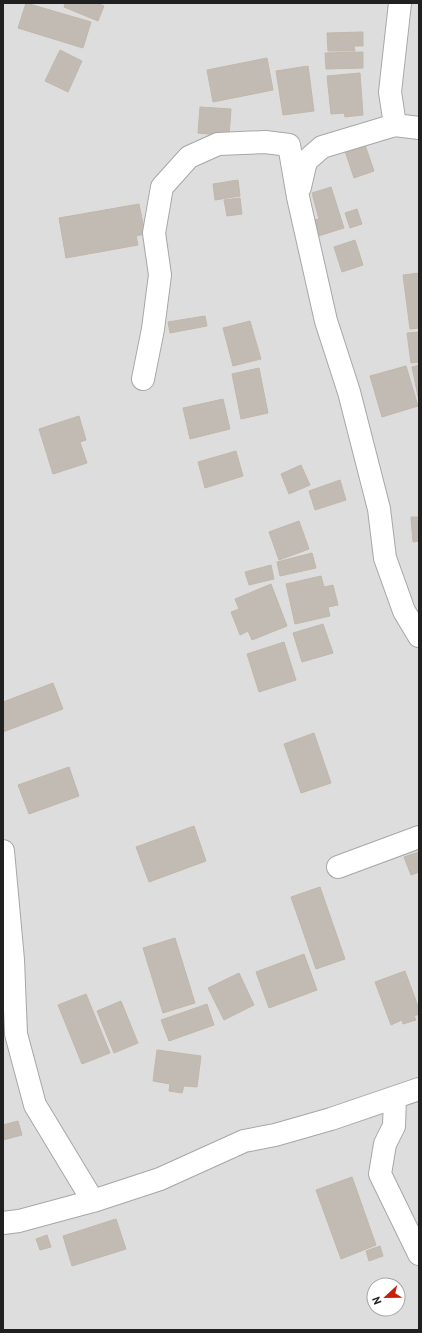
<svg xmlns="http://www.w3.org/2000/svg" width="422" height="1333" font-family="'PT Sans',sans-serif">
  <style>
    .residential { fill: #dedddd; fill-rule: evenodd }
    .building { fill: #c1bbb4; stroke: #c2b7aa }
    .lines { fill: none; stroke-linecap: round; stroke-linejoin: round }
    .street-casing { stroke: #a7a7a7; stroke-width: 24 }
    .street { stroke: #fff; stroke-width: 22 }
  </style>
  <rect width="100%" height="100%" fill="#f0eee7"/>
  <path class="residential" d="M3 3H419V1330H3ZM374 1285H398V1309H374Z"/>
  <path class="building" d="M26 3 91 22 83 48 18 28Z
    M65 3H97L104 6 98 21 64 7Z
    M363 32V46H354L355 51H328L327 33Z
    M60 50 82 61 68 92 45 81Z
    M363 52V68L326 69 325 53Z
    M267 58 273 90 213 102 207 70Z
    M308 66 314 111 283 115 276 71Z
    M360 73 363 115 345 117 344 113 331 114 327 76Z
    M200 107 231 109 229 136 198 133Z
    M365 145 374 171 354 178 345 151Z
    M238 180 240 196 215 200 213 184Z
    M331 187 344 228 315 237 310 221 319 219 312 193Z
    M240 198 242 214 227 216 224 200Z
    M139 204 145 234 136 236 138 245 66 258 59 218Z
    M357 209 362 224 350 228 345 213Z
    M355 240 363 265 342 272 334 247Z
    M419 273V328L410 329 403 275Z
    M205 316 207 326 170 333 168 322Z
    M250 321 261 359 233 366 223 328Z
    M419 332V362L411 363 407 333Z
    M419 365V401L412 367Z
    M406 366 418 406 382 417 370 376Z
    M259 368 268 413 241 419 232 374Z
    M223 399 230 429 190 439 183 408Z
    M79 416 86 440 80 442 87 463 53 474 39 429Z
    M236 451 243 476 205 488 198 462Z
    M301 465 310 485 289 494 281 474Z
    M340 480 346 500 315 510 309 491Z
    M411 517H419V541L413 542Z
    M299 521 309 549 279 560 269 532Z
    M312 553 316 568 280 576 277 562Z
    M271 565 274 579 249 585 245 572Z
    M321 576 324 587 333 585 338 605 328 607 330 616 295 624 286 584Z
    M271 584 287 626 252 640 248 631 240 635 231 612 239 609 235 599Z
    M323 624 333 653 302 662 293 633Z
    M284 642 296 680 259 692 247 654Z
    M53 683 63 709 3 732V702Z
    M314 733 331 783 301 793 284 744Z
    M69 767 79 796 29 814 18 785Z
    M194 826 206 861 149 882 136 847Z
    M419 852V872L411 875 404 857Z
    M320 887 345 959 316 969 291 897Z
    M175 938 195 1003 163 1013 143 948Z
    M304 954 317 990 269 1008 256 972Z
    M405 971 419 1009V1014L414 1016 416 1020 403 1024 402 1020 391 1025 375 982Z
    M239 973 254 1005 224 1020 208 988Z
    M86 994 110 1053 82 1064 58 1005Z
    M121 1001 138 1043 114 1053 97 1011Z
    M207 1004 214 1025 169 1041 161 1020Z
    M157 1050 201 1056 197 1087 184 1086 182 1093 169 1091 170 1084 153 1081Z
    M18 1121 22 1135 3 1140V1125Z
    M352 1177 376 1245 341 1259 316 1190Z
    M116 1219 126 1249 72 1266 63 1236Z
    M47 1235 51 1247 40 1250 36 1239Z
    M380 1246 383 1256 369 1261 366 1251Z"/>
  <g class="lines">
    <defs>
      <path id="street" d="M395 125 390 92 400 3
        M300 187 306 161 322 147 395 125 419 128
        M143 379 153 329 160 275 154 233 162 187 189 157 218 144 265 142 289 145 298 197 326 321 349 392 379 509 385 558 404 611 419 636
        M3 851 13 960 16 1034 35 1105 93 1201
        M338 867 419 837
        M395 1098 394 1126 385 1144 380 1174 419 1254
        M3 1223 19 1221 93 1201 160 1179 244 1141 275 1135 331 1119 419 1089"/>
    </defs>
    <use href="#street" class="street-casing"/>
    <use href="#street" class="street"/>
  </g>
  <rect width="422" height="1333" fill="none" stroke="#202020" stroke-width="8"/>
  <g transform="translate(386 1297) rotate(248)"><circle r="19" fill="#ffffff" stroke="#a6a6a6"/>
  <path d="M0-3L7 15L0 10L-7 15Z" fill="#c81f09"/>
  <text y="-6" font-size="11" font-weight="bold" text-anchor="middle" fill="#202020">N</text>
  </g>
</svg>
